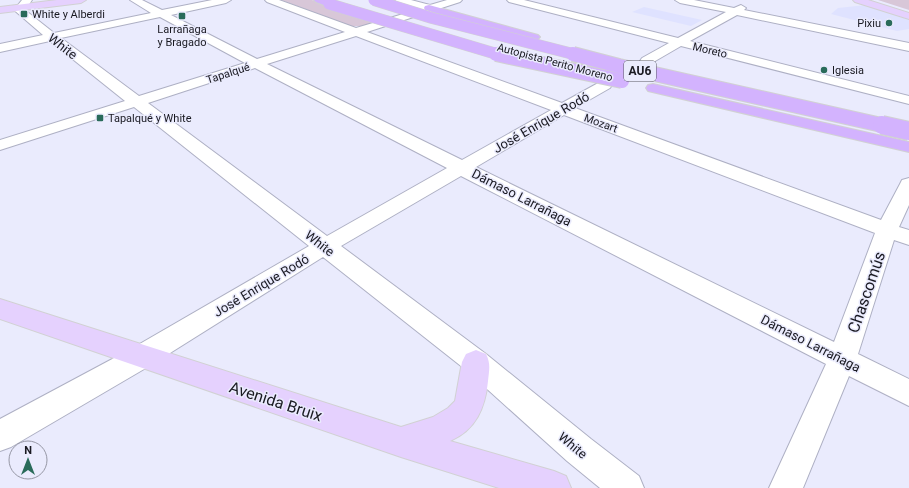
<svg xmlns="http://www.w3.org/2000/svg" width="909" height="488" font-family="Roboto,sans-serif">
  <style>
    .built { fill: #dfe2ff }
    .green { fill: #d8c7d8 }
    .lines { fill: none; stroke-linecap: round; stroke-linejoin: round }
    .minor-casing { stroke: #aeb0c4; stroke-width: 2 }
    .major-casing { stroke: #d1d1d3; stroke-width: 2 }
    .highway-casing { stroke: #d1d1d3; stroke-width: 2 }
    .minor { fill: #fff; fill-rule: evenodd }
    .major { fill: #e5d1fe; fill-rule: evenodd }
    .highway { fill: #d3b3fe; fill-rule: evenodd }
    .highway-bridge-far2-casing { stroke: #d1d1d3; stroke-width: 12; stroke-linecap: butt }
    .highway-bridge-far1-casing { stroke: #d1d1d3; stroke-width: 16; stroke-linecap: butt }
    .highway-bridge-casing { stroke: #d1d1d3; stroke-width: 20; stroke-linecap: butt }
    .highway-bridge-far2 { stroke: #d3b3fe; stroke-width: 11 }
    .highway-bridge-far1 { stroke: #d3b3fe; stroke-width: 14 }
    .highway-bridge { stroke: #d3b3fe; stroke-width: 18 }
    .poi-dot { fill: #296b5a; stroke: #eaebfd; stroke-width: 1.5 }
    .labels { text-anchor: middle; stroke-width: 3; stroke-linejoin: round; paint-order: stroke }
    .far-poi-label { font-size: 11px; fill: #191921; stroke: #eaebfd; text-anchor: start }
    .far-street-label { font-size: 11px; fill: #191921; stroke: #eaebfd }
    .shield { fill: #eaebfd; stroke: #585863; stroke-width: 1 }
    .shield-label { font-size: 12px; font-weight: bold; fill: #191921 }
    .street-label { font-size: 13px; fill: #191921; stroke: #eaebfd }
    .near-street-label { font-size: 16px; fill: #191921; stroke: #eaebfd }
  </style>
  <rect width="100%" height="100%" fill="#eaebfd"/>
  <path class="built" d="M866 5 909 20V29L897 31 831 14 838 8Z
    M644 7 702 20 691 26 632 12Z"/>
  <path class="green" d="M281 0H312L377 22 367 26H351Z
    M878 0H909V10Z"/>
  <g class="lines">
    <defs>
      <path id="minor" d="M22 0H32L25 10 54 33 151 13 130 0H142L162 10 212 0H231L226 3 171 15 257 59 345 32 267 2 265 0H279L356 28 420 9 397 2 395 0H411L430 5 447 0H462L460 2 367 32 562 103 600 82 605 81 610 82 612 85 610 88 575 108 881 220 900 184 902 180 909 178V205L899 227 909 230V245L894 240 858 354 909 379V406L849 376 803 488H769L826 364 461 176 341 246 486 354 591 439 639 476 644 488H600L567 461 466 370 323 257 151 365 11 447 0 451V419L131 349 309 246 134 107 0 150V140L125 101 50 41 0 52V44L43 35 14 10ZM160 17 245 63 139 96 61 38ZM356 36 551 110 462 160 267 64ZM255 68 447 168 327 236 148 103ZM564 115 875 233 834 342 476 167Z
        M507 0H524L678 38 726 12 680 3 675 0H694L734 8 741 5 746 8 744 10 909 43V51L737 15 690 41 909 96V104L681 46 650 64H642L640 61 642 58 669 43 509 2Z"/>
      <path id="major" d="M57 0H86L81 3 0 13V7Z
        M853 0H868L909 13V19L855 2Z
        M0 299 401 427 433 417 448 408 455 401 462 362 466 354 476 350 486 354C491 364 489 370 488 381 485 408 476 430 450 441L554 471 566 476 571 488H499L401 457 0 319Z"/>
      <path id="highway" d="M314 0H328L334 4 329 7 316 2Z
        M429 5 538 35 540 37 538 39 534 40 425 10 424 8 425 6Z
        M653 84 909 142V152L648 91 646 88 648 85Z"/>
    </defs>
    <use href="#minor" class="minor-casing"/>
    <use href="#major" class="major-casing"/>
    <use href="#highway" class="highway-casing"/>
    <use href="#minor" class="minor"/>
    <use href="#major" class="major"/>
    <use href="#highway" class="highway"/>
    <defs>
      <path id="highway-bridge-far2" d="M374 0 432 18 577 55
        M329 4 500 55"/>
      <path id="highway-bridge-far1" d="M496 54 622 81
        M573 54 619 66 886 126"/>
      <path id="highway-bridge" d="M882 125 909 131"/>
    </defs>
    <use href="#highway-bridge-far2" class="highway-bridge-far2-casing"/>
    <use href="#highway-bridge-far1" class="highway-bridge-far1-casing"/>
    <use href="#highway-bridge" class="highway-bridge-casing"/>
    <use href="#highway-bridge-far2" class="highway-bridge-far2"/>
    <use href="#highway-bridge-far1" class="highway-bridge-far1"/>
    <use href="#highway-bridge" class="highway-bridge"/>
  </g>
  <g class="poi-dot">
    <rect x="20" y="10" width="8" height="8" rx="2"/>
    <rect x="178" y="12" width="8" height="8" rx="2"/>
    <circle cx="889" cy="23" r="4"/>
    <circle cx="824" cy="70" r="4"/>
    <rect x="96" y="114" width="8" height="8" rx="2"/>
  </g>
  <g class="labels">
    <g class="far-poi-label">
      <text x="32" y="18">White y Alberdi</text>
      <text x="881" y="27" text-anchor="end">Pixiu</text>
      <text x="182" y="33" text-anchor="middle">Larrañaga<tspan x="182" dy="13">y Bragado</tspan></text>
      <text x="832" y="74">Iglesia</text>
      <text x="108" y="122">Tapalqué y White</text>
    </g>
    <g class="far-street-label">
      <text transform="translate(710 50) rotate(14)" y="4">Moreto</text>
      <text transform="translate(555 62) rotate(15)" y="4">Autopista Perito Moreno</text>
      <text transform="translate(228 73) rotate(-18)" y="4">Tapalqué</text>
      <text transform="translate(601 123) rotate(20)" y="4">Mozart</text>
    </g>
    <rect class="shield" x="624" y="61" width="32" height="20" rx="3"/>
    <g class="shield-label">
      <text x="640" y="75">AU6</text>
    </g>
    <g class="street-label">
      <text transform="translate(63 46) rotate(38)" y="5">White</text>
      <text transform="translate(541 122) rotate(-30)" y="5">José Enrique Rodó</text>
      <text transform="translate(522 197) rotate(27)" y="5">Dámaso Larrañaga</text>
      <text transform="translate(320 243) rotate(38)" y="5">White</text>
      <text transform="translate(261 285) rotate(-31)" y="5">José Enrique Rodó</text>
      <text transform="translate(811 343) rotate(27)" y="5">Dámaso Larrañaga</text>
      <text transform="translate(573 445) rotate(40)" y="5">White</text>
    </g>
    <g class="near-street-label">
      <text transform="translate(866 292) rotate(-71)" y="6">Chascomús</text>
      <text transform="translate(276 401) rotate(18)" y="6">Avenida Bruix</text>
    </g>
  </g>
  <g transform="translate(28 460)"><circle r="19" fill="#eaebfd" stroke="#9697a5"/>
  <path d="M0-3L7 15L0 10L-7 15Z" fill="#296b5a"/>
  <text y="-6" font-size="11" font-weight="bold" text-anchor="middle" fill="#191921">N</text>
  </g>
</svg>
